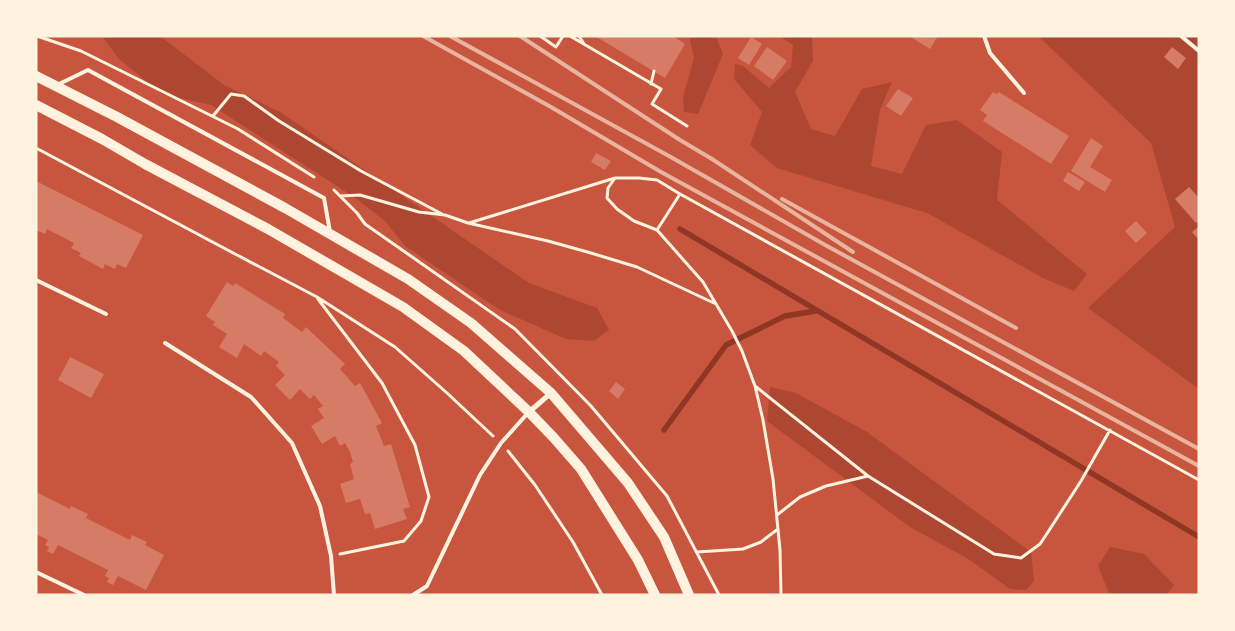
<svg xmlns="http://www.w3.org/2000/svg" width="1235" height="631" font-family="'Sofia Sans Condensed',sans-serif">
  <style>
    .green { fill: #ae4732 }
    .lines { fill: none; stroke-linecap: round; stroke-linejoin: round }
    .stream { stroke: #8f3625; stroke-width: 5.5 }
    .building { fill: #d67c66 }
    .path { stroke: #fff3e0; stroke-width: 3 }
    .service { stroke: #fff3e0; stroke-width: 4 }
    .minor { stroke: #fff3e0; stroke-width: 5 }
    .secondary { stroke: #fff3e0; stroke-width: 10 }
    .rail { stroke: #e9b49f; stroke-width: 4 }
  </style>
  <rect width="100%" height="100%" fill="#c8553d"/>
  <path class="green" d="M102 36H160L224 85 280 112 529 283 597 308 609 330 594 341 566 339 500 310 405 246 385 221 354 197 211 105 162 94 119 59Z
    M689 36H717V39L723 54 698 114 684 112 683 97 694 58Z
    M779 36H812L813 61 795 92 811 129 835 136 862 89 892 82 880 110 871 166 902 174 926 125 957 120 1002 152 997 200 1087 274 1074 291 1043 278 927 213 777 168 750 145 762 112 734 79 735 64 743 66 769 88 791 67 793 45Z
    M1038 36H1199V389L1088 308 1175 227 1151 143Z
    M770 387 796 393 867 432 1031 552 1034 581 1026 590 1010 589 967 558 910 527 767 421Z
    M1110 547 1144 554 1174 585 1166 595H1120L1109 593 1098 566Z"/>
  <g class="lines">
    <path class="stream" d="M680 229 1199 537
      M664 430 726 345 785 316 816 311"/>
  </g>
  <path class="building" d="M595 36H673L685 44 665 78Z
    M909 36H938L930 49Z
    M751 37 762 44 749 65 738 58Z
    M767 47 787 61 773 80 754 66Z
    M1172 47 1186 58 1178 69 1164 57Z
    M898 89 913 98 901 116 886 106Z
    M993 92 997 94 999 92 1069 136 1051 164 983 121 987 115 980 110Z
    M1091 138 1103 146 1090 167 1112 180 1105 192 1071 171Z
    M596 153 611 161 605 170 591 162Z
    M1068 172 1085 182 1079 191 1063 181Z
    M36 181 143 235 126 268 117 264 115 269 105 264 103 269 79 256 81 253 71 248 74 243 47 229 45 234 36 230Z
    M1189 187 1199 198V221L1196 223 1175 199Z
    M1136 221 1147 233 1136 243 1125 231Z
    M1199 226V240L1192 232Z
    M227 282 233 286 235 283 285 314 283 318 302 332 306 327 345 364 340 369 355 386 360 383 382 423 376 426 384 446 391 444 410 507 403 509 407 519 375 529 370 513 365 514 360 499 346 503 340 484 354 479 350 464 353 462 350 452 345 443 340 446 335 436 322 444 311 426 324 418 318 409 323 406 314 395 310 399 300 389 290 400 275 385 285 375 276 366 279 362 264 351 261 356 244 344 237 358 219 347 227 334 213 325 215 322 206 316Z
    M70 357 104 374 91 398 58 380Z
    M616 382 625 389 618 399 609 391Z
    M36 492 70 509 71 506 88 514 86 518 130 540 132 535 147 542 145 545 164 555 146 590 118 576 113 585 107 582 109 578 105 576 108 570 58 545 53 554 47 551 49 547 45 545 48 540 36 534Z"/>
  <g class="lines">
    <path class="path" d="M37 36 81 51 238 129 314 177
      M540 36 556 47 563 36
      M570 36 661 89 652 104 687 126
      M579 36 584 44
      M651 84 654 71
      M213 116 231 94 244 96 279 121 361 171 442 214
      M36 148 237 255 317 297 395 347 447 393 493 436
      M615 178 608 188 607 198 617 209 634 221 657 230 703 282 732 331 742 351 755 386 763 420 773 479 780 550 781 595
      M334 190 357 213 365 224 515 329 591 406 667 496 719 595
      M680 194 1199 480
      M340 196 360 195 419 212 445 215 468 223 548 241 591 253 637 267 716 304
      M469 223 615 178H639L657 180 680 194 657 230
      M318 299 382 383 415 445 429 497 421 521 404 541 340 554
      M755 386 868 476
      M508 451 535 485 573 542 602 595
      M777 515 800 497 826 486 868 476 994 554 1021 558 1040 544 1048 532 1081 481 1110 430
      M697 552 743 549 761 542 778 529"/>
    <path class="service" d="M984 36 990 53 1024 93
      M1181 36 1199 51
      M57 85 88 70 324 198 330 232
      M36 280 106 314
      M165 343 251 397 292 443 320 506 331 556 334 595
      M36 572 84 595
      M413 595 427 586 480 475 501 443 527 414"/>
    <path class="minor" d="M529 412 551 393"/>
    <path class="secondary" d="M36 76 117 117 285 208 408 279 471 323 551 393 628 483 664 537 689 595
      M36 105 102 139 145 164 268 229 403 307 464 351 529 412 554 438 581 469 638 560 655 595"/>
    <path class="rail" d="M423 36 551 107 661 172 1199 466
      M450 36 669 156 827 246 1199 449
      M520 36 680 140 712 159 853 252
      M782 199 1016 328"/>
  </g>
  <rect width="1235" height="631" fill="none" stroke="#fff3e0" stroke-width="75"/>
</svg>
